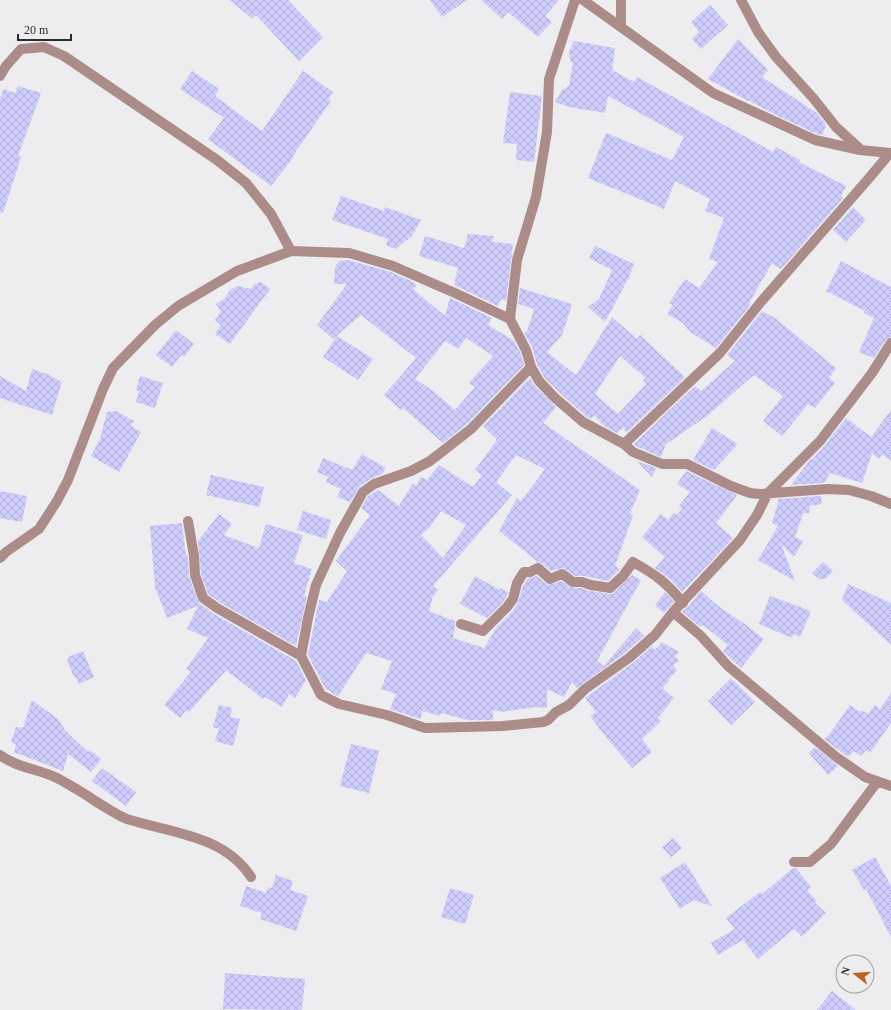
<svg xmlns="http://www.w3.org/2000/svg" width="891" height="1010" font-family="'Times New Roman',serif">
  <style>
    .building { fill: url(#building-cross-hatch); fill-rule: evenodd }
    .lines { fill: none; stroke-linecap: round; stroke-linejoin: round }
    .minor { stroke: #ab8c88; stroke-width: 10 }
  </style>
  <defs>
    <pattern id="building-cross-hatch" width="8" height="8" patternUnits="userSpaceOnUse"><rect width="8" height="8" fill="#cecdfd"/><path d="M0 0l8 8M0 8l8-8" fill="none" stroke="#b1b0d9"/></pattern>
  </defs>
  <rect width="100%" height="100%" fill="#ededef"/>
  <path class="building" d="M230 0H288L323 37 299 61 256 15 252 19Z
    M430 0H467L442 17Z
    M481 0H559L545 16 552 22 538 37 508 12 502 19Z
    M710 5 728 25 701 49 692 39 699 32 691 22Z
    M738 39 768 70 762 77 817 113 826 125 822 135 817 134 772 113 748 100V101L708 79Z
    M574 41 615 48 612 70 634 82 637 77 773 152 776 147 800 160 799 162 846 186 841 196 843 198 781 269 772 263 749 303 751 304 716 348 690 332 683 323 667 314 673 305 669 303 685 279 699 288 718 262 709 259 724 218 705 211 710 199 675 181 664 209 588 178 606 133 672 160 684 137 608 96 605 113 569 107 555 102 562 90 569 86 573 63 570 60 569 52Z
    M192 71 219 89 215 96 262 131 303 71 333 92 328 99 331 101 292 157 293 158 271 186 208 139 224 118 180 89Z
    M18 86 41 93 18 156 21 157 3 213H0V99L4 89 15 93Z
    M510 92 542 96 534 162 516 160 517 144 503 143Z
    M341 196 384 211 385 207 421 220 412 236 396 249 386 245 388 239 332 220Z
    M853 207 866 220 846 242 833 230Z
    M468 234 494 236 492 242 513 244 506 301 501 299 498 306 454 285 458 268 419 256 425 236 464 248Z
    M595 246 634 264 628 279 605 322 588 307 599 299 612 270 589 258Z
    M348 260 391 272 411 281 417 285 413 289 445 316 450 298 492 318 488 325 514 341 520 352 524 365 467 424 443 443 403 408 401 410 384 395 416 358 361 315 333 339 317 325 347 284H334L335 267 339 261ZM466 338 493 356 469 383 475 387 455 410 432 390 415 379 445 341 458 349Z
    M841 261 891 287V337L886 340 874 358 859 352 874 318 864 313 865 311 826 291Z
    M261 282 270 289 230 344 215 334 221 325 215 320 221 311 216 304 225 298 230 290 238 286 250 289 255 284Z
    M520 288 572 304 562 335 547 352 576 375 612 317 637 339 640 335 685 377 626 433 624 427 617 433 604 426 594 415 591 419 587 417 559 392 544 377 537 364 532 347 524 333 527 331 534 309 518 304ZM620 356 646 378 643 380 646 384 618 414 595 394Z
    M762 311 775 318 836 368 829 378 835 383 815 408 808 404 782 436 763 421 783 396 754 375 707 416 666 444 661 457 636 446 634 444 695 386 701 391 735 361 727 355Z
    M176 330 194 344 184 357 181 355 172 367 156 355Z
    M337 336 373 359 358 380 323 357Z
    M32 369 47 374 62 382 52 415 0 398V376L26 391Z
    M140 376 163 383 155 408 136 402 139 391 136 390Z
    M530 378 534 385 556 407 543 423 640 490 630 513 633 515 615 566 620 569 608 581 584 576H575L563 568 551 571 542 563 536 562 537 561 499 531 517 498 521 501 545 469 516 455 496 482 512 495 433 586 438 590 433 596 429 611 455 621V627L453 638 484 648 496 628 512 612 518 603 523 586 528 578 537 576 548 585 561 581 573 588H581L590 591 609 594 614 593 632 575 641 580 597 661 604 666 636 628 644 636 625 653 577 688 572 682 564 697 547 689V708L536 707 502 712 493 710V720H468L441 713 440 716 423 711 420 719 390 709 396 694 381 689 392 661 366 653 338 696 334 694 325 688 308 655 319 600 327 602 347 571 336 561 370 515 361 508 368 496 378 490 399 506 413 483 416 486 421 477 427 480 439 465 473 487 482 475 475 470 497 440 483 426ZM441 511 466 525 443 558 421 535 429 528Z
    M891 410V461L882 454 879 459 872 453 862 483 830 473 824 483 791 485 809 461 811 459 812 460 825 445 846 418 871 437Z
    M116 411 134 421 131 426 141 432 119 472 91 456 100 439 107 412Z
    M712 428 738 444 714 470 693 460Z
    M362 454 386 468 382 474 370 479 359 487 350 502 337 497 341 489 326 482 328 477 317 472 323 458 352 470Z
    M637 461 656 468 652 477Z
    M686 471 737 495 716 523 733 538 682 592 670 579 655 568 665 557 642 537 661 514 668 520 674 512 677 515 682 509 679 506 690 492 677 484Z
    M211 475 264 487 259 507 206 495Z
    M0 491 27 496 22 522 0 518Z
    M821 496 822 504 810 506 809 513H803L795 537 803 541 794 557 781 544 795 581 758 560 778 526 772 523 779 499Z
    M303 511 331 520 326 539 297 530Z
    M219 514 232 524 224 535 259 548 266 524 303 535 294 563 312 569 304 596H307L296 646 221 603 208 594 201 574 198 541Z
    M182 523 186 556 187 555 188 557 189 577 199 603 214 614 296 661 306 680 295 698 289 694 282 707 265 697 263 699 227 671 228 668 189 712 186 710 180 718 164 705 191 672 186 669 208 638 187 629 198 606 167 618 155 587 150 526Z
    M823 562 833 571 825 579H819L812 573Z
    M475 576 500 590V588L508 592 507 596 502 603 487 618 460 604Z
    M848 584 891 603V645L842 600Z
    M701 591 722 609 745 624 764 639 741 668 723 651 728 645 703 625 700 627 682 611 687 608Z
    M665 592 674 602 664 613 655 605Z
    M770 596 811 611 800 637 794 634 792 638 759 624Z
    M662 642 679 652 675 656 679 661 673 665 677 671 668 679 670 680 662 688 674 698 658 718 661 721 642 739 652 752 632 768 601 731 590 716 596 712 585 698 633 663 652 646 655 650Z
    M83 651 94 677 79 684 75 676 74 677 67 660 69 659 68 657Z
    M731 678 755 702 731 725 708 701Z
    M891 693V723L870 753 866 750 861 756 854 751 848 757 824 739 829 735 850 705 860 712 861 710 868 714 875 705 880 709Z
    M32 700 58 719 65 730 88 752 90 750 101 759 91 772 68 754 63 771 14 752 16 744 11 742 16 727 23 728Z
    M219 705 232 708 230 717 240 719 233 746 215 741 219 729 213 727Z
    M351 744 379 751 369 793 340 786Z
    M815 747 838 766 828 775 809 753Z
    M102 768 136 792 126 806 92 781Z
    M673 838 682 848 671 857 662 847Z
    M875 857 891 886V937L866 889 864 890 852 870Z
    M685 862 712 906 693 900 680 909 660 878Z
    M793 868H796L811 887 807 890 817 902 815 903 826 913 802 937 794 929 758 959 743 940 718 955 711 943 735 929 726 918 760 892 762 894Z
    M276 875 293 881 290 890 308 896 296 931 260 919 262 913 240 906 246 886 266 893 268 887 272 888Z
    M450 888 474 895 465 924 441 917Z
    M225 973 305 979 302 1010 223 1009Z
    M832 991 856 1010H817Z"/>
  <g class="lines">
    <path class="minor" d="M583 0 713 93 815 140 860 150 891 153
      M621 0V27
      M741 0 758 32 776 57 814 99 836 127 860 149
      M0 76 6 66 21 49 44 47 64 56 217 160 246 183 271 214 291 251
      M510 319 526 350 531 367 539 381 554 397 583 422 624 444 633 452 662 464H687L731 486 750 493 760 494 828 489 849 490 871 496 891 504
      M531 367 471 429 430 461 411 471 374 484 363 492 340 533 316 585 308 618 301 656 321 695 339 704 387 715 425 728 503 726 543 722 548 720 556 712 569 705 585 689 629 658 655 635 673 612 701 636 728 666 835 756 865 777 891 786
      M624 444 720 353 760 303 870 177 890 153
      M188 521 194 556 195 575 203 598 217 608 301 656
      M0 558 6 552 39 529 57 501 68 480 103 389 113 368 155 325 178 306 237 271 291 251 349 253 393 266 455 293 510 319 517 260 536 197 547 132 549 79 575 0
      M673 612 740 540 757 515 768 493 820 441 872 373 891 343
      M461 624 483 631 507 607 513 599 517 583 524 572H530L538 568 550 579 562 574 573 582H582L591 585 610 588 623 576 633 562C656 575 666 582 683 603
      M0 755C17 768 40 769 59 779 71 786 84 793 95 801 106 807 116 815 127 819 171 833 224 835 251 877
      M794 862H810L831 844 877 782"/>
  </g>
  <g transform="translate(855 974) rotate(287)"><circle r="19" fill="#ededef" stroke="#9f9fa1"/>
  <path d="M0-3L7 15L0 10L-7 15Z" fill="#c16022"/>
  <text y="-6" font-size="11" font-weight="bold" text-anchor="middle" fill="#2a2a2b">N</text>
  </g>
  <path d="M18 34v6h53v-6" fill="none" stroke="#2a2a2b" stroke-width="2"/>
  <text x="24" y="34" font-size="12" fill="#2a2a2b" stroke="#ededef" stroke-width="3" paint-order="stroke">20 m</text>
</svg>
